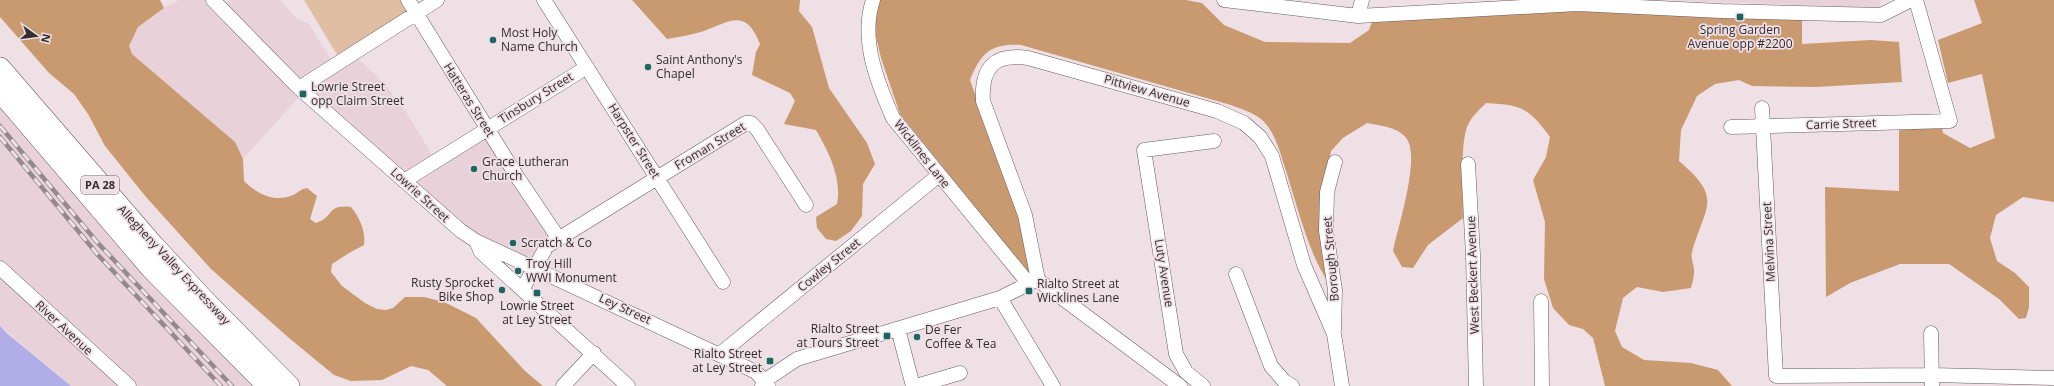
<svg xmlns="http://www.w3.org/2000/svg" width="2054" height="386" font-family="'Open Sans',sans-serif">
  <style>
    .built { fill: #e8d1d9 }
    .green { fill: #dfbea3 }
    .forest { fill: #c9996f }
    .water { fill: #b1aee7 }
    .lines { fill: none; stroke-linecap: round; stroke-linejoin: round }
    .minor-casing { stroke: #685b60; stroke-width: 15 }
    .highway-casing { stroke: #685b60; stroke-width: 22 }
    .minor { stroke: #fff; stroke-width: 14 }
    .highway { stroke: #fff; stroke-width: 21 }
    .rail-casing { stroke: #948a8e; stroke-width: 4.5 }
    .rail { stroke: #efe0e5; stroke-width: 3; stroke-dasharray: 9; stroke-linecap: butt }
    .poi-dot { fill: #1b6660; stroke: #efe0e5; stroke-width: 1.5 }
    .labels { text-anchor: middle; stroke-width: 3.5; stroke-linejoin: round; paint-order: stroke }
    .shield { fill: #efe0e5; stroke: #6b6366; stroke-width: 1 }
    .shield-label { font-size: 11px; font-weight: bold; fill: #322d2f }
    .poi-label { font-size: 12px; fill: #322d2f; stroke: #efe0e5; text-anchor: start }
    .street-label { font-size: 12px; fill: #322d2f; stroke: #efe0e5 }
  </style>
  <rect width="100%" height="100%" fill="#efe0e5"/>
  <path class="built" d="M179 0H205L224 23 300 96 243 159 234 142 132 54 129 46 138 27 164 8Z
    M231 0H280L297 19 308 23 335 65 353 54 383 82 406 112 436 161 487 129 559 239 535 267 476 241 219 7Z
    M1668 0H1881L1879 8Z
    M0 91 268 386H71L0 326Z"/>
  <path class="green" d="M304 0H401L410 13 339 58Z"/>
  <path class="forest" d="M0 0H160L164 8 138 27 129 46 132 54 235 142 243 159 244 181C257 194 275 203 293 195 299 192 301 189 307 188L317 196 310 219 316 223C335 217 326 204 351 207 360 218 366 232 364 245L349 253 332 264 331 272 342 286 365 303 377 309 386 310 393 308 405 297H424L444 302 476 318 525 371 543 386H447L428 370 411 366 382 380 351 381 334 375 289 338 211 269 146 197 105 146 88 114 74 94 49 73 0 17Z
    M632 0H800L799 11 812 27 829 88 867 143 875 164 863 184 862 216 851 231 836 241 826 239 817 228 816 217 837 204C842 179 829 152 816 130L784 124 795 101 790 93 752 75 756 52 760 44C745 7 730 22 701 32 690 35 678 37 667 39Z
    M879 0H1186L1202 3 1224 25 1265 42 1350 43 1369 30 1372 22 1551 9 1802 19V44L1871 40 1899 42 1902 82 1816 87 1752 86 1739 80 1715 84 1697 96 1681 130 1679 161C1724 199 1705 205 1692 252 1690 259 1695 266 1694 273 1694 278 1692 283 1691 288L1663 292 1637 287 1623 298 1615 331 1622 347 1644 360 1691 363 1718 370 1732 386H1605L1593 338 1583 329 1569 325 1553 308 1544 279 1545 222 1533 180 1546 157 1550 137C1528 108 1523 105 1486 103 1479 110 1471 117 1467 127 1460 146 1463 196 1463 218L1428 245 1413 268 1402 267 1393 251C1398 227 1419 162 1408 141 1401 127 1381 126 1367 123L1343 138 1331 151 1327 173 1338 271 1334 289C1311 265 1296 201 1285 168 1280 152 1275 131 1261 119 1252 112 1241 109 1231 105L1021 45C991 43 981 53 970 80L1019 219 1032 278 900 114 881 58 872 19Z
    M1974 0H2054V202L2023 197 1996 215 1990 238 1997 261 2015 273 2029 287V307L2026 318 2019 319 1999 299 1949 264H1900L1850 283 1826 297 1825 187 1899 191V130L1942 127 1943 133 1970 148 1995 138 1982 74 1948 83 1938 40 1982 23Z"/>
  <path class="water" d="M0 326 9 335 71 386H0Z"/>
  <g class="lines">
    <defs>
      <path id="minor" d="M213 0 299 88 461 231 476 241 756 372 768 386
        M408 0 516 175 559 239
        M544 0 723 282
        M873 0C860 39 877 82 893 118L1029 284
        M1224 0 1358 16 1577 4 1721 11 1881 15 1911 0
        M1358 16 1362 0
        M299 88 437 0
        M1762 108 1776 376 1932 375 2054 378
        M1731 127 1950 121 1916 0
        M1468 164 1473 255 1476 386
        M404 181 587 67
        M476 241 481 252 628 386
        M0 268 129 386
        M1236 274 1271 366 1284 381 1292 386
        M1038 280 1025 215 983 101C981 68 994 53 1028 58L1217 111 1244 123 1260 137 1272 156 1304 265 1334 334 1342 386
        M1038 280 1180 386
        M523 288 547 246 746 123H751L757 129 806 205
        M1000 298 1053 386
        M1541 301 1542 386
        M898 329 913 386
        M1334 330 1335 290 1326 231 1327 192 1335 162
        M1931 333 1932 386
        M720 354 939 175
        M563 386 594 353
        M762 386 764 381 797 359 1000 298 1036 280
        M916 386 960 373
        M1203 386 1186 372 1176 354 1144 150 1214 141"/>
      <path id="highway" d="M0 68 153 245 203 299 289 386
        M0 91 151 268 268 386"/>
    </defs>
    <use href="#minor" class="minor-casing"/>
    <use href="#highway" class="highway-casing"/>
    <use href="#minor" class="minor"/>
    <use href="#highway" class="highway"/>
    <defs>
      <path id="rail" d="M0 126 97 242 232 386
        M0 137 98 255 221 386"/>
    </defs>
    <use href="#rail" class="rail-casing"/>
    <use href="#rail" class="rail"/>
  </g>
  <g class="poi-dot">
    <rect x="1736" y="13" width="8" height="8" rx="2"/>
    <circle cx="493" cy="40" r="4"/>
    <circle cx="648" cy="67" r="4"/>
    <rect x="299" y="90" width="8" height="8" rx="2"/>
    <circle cx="474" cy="169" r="4"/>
    <circle cx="513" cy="243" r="4"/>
    <circle cx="518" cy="271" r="4"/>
    <circle cx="502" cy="290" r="4"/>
    <rect x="1025" y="287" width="8" height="8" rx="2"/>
    <rect x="533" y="289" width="8" height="8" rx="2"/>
    <rect x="883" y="332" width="8" height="8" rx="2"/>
    <circle cx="917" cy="337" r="4"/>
    <rect x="766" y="357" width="8" height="8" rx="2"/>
  </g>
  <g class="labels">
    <rect class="shield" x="81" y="176" width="38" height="18" rx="3"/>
    <g class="shield-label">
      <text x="100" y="189">PA 28</text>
    </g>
    <g class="poi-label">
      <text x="1740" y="34" text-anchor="middle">Spring Garden<tspan x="1740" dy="14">Avenue opp #2200</tspan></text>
      <text x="501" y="37">Most Holy<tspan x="501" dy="14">Name Church</tspan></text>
      <text x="656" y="64">Saint Anthony's<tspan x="656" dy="14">Chapel</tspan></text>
      <text x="311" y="91">Lowrie Street<tspan x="311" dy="14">opp Claim Street</tspan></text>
      <text x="482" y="166">Grace Lutheran<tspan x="482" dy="14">Church</tspan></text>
      <text x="521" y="247">Scratch &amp; Co</text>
      <text x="526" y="268">Troy Hill<tspan x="526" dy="14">WWI Monument</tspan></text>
      <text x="494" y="287" text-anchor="end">Rusty Sprocket<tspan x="494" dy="14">Bike Shop</tspan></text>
      <text x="1037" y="288">Rialto Street at<tspan x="1037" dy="14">Wicklines Lane</tspan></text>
      <text x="537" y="310" text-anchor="middle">Lowrie Street<tspan x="537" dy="14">at Ley Street</tspan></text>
      <text x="879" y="333" text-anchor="end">Rialto Street<tspan x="879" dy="14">at Tours Street</tspan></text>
      <text x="925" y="334">De Fer<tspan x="925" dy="14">Coffee &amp; Tea</tspan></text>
      <text x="762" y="358" text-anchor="end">Rialto Street<tspan x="762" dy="14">at Ley Street</tspan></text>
    </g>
    <g class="street-label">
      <text transform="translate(1147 91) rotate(16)" y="4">Pittview Avenue</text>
      <text transform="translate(536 98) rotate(-32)" y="4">Tinsbury Street</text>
      <text transform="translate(469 100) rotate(58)" y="4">Hatteras Street</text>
      <text transform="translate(1841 124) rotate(-2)" y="4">Carrie Street</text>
      <text transform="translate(634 141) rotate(58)" y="4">Harpster Street</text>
      <text transform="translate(710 146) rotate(-31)" y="4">Froman Street</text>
      <text transform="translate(922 154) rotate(52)" y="4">Wicklines Lane</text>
      <text transform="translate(420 195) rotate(42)" y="4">Lowrie Street</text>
      <text transform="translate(1769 242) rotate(-93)" y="4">Melvina Street</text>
      <text transform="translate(1331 259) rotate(-95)" y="4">Borough Street</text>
      <text transform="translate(174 265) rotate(47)" y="4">Allegheny Valley Expressway</text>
      <text transform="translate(829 265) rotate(-39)" y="4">Cowley Street</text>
      <text transform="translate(1164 273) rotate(81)" y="4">Luty Avenue</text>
      <text transform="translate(1473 275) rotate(-92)" y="4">West Beckert Avenue</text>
      <text transform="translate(625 309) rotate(25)" y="4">Ley Street</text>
      <text transform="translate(64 328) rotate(43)" y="4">River Avenue</text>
    </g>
  </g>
  <g transform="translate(36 36) rotate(104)" stroke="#efe0e5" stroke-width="3" paint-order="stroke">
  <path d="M0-3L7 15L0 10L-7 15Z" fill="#322d2f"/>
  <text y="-6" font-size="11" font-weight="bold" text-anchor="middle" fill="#322d2f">N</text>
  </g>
</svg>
